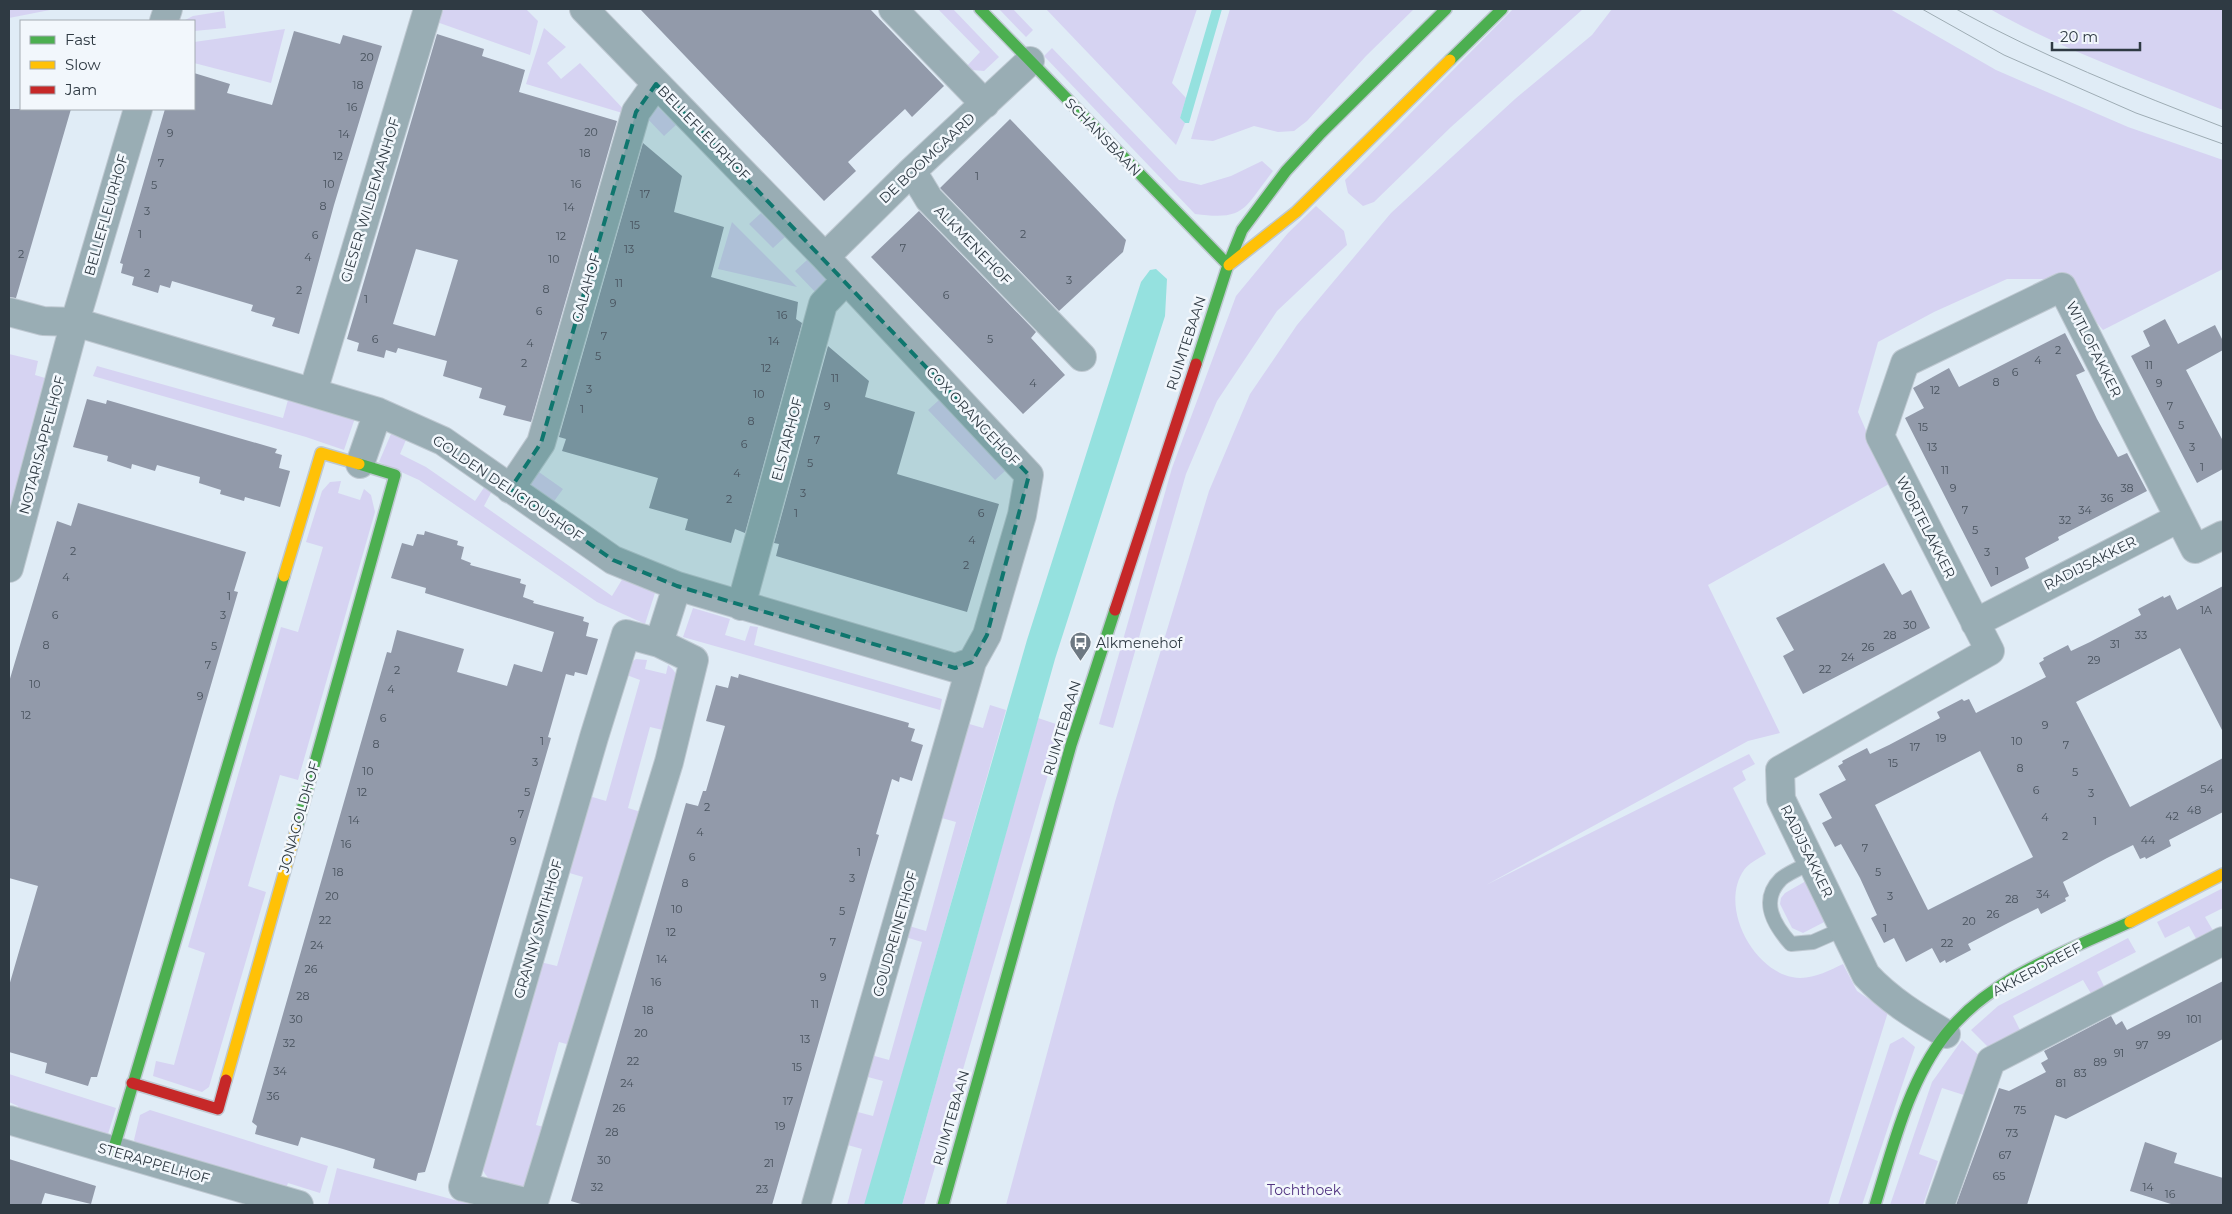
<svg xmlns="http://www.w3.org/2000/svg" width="2232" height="1214" font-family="Montserrat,sans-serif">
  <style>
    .green { fill: #d6d3f2 }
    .water { fill: #95e1df }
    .building { fill: #929aaa; fill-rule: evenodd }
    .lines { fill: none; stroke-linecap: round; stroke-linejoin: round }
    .lane-casing { stroke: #bec8d1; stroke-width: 16 }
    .street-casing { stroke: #bec8d1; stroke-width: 30 }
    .fast-casing { stroke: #bec8d1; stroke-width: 14 }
    .slow-casing { stroke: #bec8d1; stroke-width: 14 }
    .jam-casing { stroke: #bec8d1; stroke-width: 14 }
    .lane { stroke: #99adb4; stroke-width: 14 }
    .street { stroke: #99adb4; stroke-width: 28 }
    .fast { stroke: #4caf50; stroke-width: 11 }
    .slow { stroke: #ffc107; stroke-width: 11 }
    .jam { stroke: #c62828; stroke-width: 11 }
    .tram { stroke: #9eacb4; stroke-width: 1 }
    .marked { fill: #0f766e; fill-opacity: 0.2; stroke: #0f766e; stroke-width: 4; stroke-dasharray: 10 6; stroke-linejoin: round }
    .labels { text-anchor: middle; stroke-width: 5; stroke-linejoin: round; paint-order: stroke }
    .number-label { font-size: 11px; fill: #48525d }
    .street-label { font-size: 14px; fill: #2f3a43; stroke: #f2f7fc }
    .poi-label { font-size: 14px; fill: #2f3a43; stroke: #f2f7fc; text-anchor: start }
    .park-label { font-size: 14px; fill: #513381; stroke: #f2f7fc }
  </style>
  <rect width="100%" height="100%" fill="#e0ecf6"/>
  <path class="green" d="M9 9H55L9 18Z
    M438 9H526L538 21 530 55 434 21Z
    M938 9H953L999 57 984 71 972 70 967 66 980 52Z
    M999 9H1013L1033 30 1026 37Z
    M1046 9H1197L1172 83 1186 98 1180 118 1185 123 1176 145Z
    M1230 9H1414L1366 56 1307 121 1294 131 1278 132 1254 126 1213 141 1191 139Z
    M1513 9H1583L1451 127 1374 202 1363 206 1348 193 1345 180Z
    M1612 9H1890L1996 70 2128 127 2223 160V269L2103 330 2060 279H2007L1934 312 1878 342 1858 412 1889 484 1708 585 1780 733 1748 741 1486 885 1749 754 1755 764 1742 771 1746 780 1733 788 1766 854C1759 858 1748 864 1744 870 1719 906 1752 969 1792 977 1810 981 1828 971 1843 964L1857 991 1888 1012 1828 1205H1006L1115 802 1209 491 1250 394 1297 325 1391 213 1515 99 1592 35Z
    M1990 9H2223V110C2145 79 2063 50 1990 9Z
    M224 11 226 28 194 31V21H183L193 16Z
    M544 28 566 47 547 63 561 79 580 63 629 115 526 84Z
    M285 29 271 83 194 63V42Z
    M1052 48 1179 180 1201 185 1231 176 1262 161 1273 171C1244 208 1246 221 1195 214L1044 56Z
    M652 101 676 125 664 136 641 112Z
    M1316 206 1344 231 1347 245 1277 311 1217 401 1186 474 1113 728 1099 724 1172 468 1236 296 1288 233Z
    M761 213 785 237 773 248 749 224Z
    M732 222 797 287 718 269Z
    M807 260 830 284 819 296 795 271Z
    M9 354 38 361 35 375 55 381 9 542Z
    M97 366 283 418 288 400 355 418 344 450 306 437 93 376Z
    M939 400 1005 471 995 480 928 410Z
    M391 434 406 440 400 454 426 467 475 501 485 486 492 491 484 506 612 596 623 578 655 593 645 624 597 602 419 480 379 462Z
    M536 470 563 489 552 504 526 485Z
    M341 481 338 493 360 500 364 489 371 495 375 512 298 780 280 775 248 886 266 892 209 1087 202 1092 153 1076 156 1061 174 1065 205 953 188 947 281 627 298 632 323 547 306 542 322 491 330 482Z
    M693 608 730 619 725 635 745 641 750 626 758 627 754 645 942 699 940 710 683 637Z
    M636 659 647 660 645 669 666 674 668 665C690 682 674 709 667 731L650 727 628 808 644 813 574 1046 559 1042 536 1125 551 1129 528 1187C510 1191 486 1185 481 1165L540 962 557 966 583 877 566 872 589 796 606 801 640 680 624 674 629 664Z
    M990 705 1006 710 865 1205H847L862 1149 844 1144 854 1111 873 1116 883 1081 864 1076 871 1055 889 1060 922 942 905 937 909 926 926 931 956 822 938 817 966 723 983 728Z
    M1038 718 1062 726 924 1205H902Z
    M1813 877 1832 918 1803 933 1792 928 1780 904 1781 898 1785 893Z
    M2223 888V908L2205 917 2215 934 2198 942 2189 926 2165 938 2157 922Z
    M2128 938 2136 952 2097 972 2106 990 2093 997 2083 980 2013 1016 2022 1034 1990 1049 1971 1030 1998 1006Z
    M1903 1037 1915 1047 1862 1205H1838L1890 1044Z
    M1962 1040 1983 1059 1970 1097 1942 1088 1919 1154 1938 1161 1923 1205H1890L1932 1082Z
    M9 1074 116 1108 108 1134 16 1114 18 1106 9 1102Z
    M150 1110 328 1166 320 1193 288 1183 285 1191 138 1149 134 1140 140 1115Z
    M337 1168 473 1205H333L328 1204Z"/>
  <path class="water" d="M1212 9H1222L1189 123H1185L1180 118Z
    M1156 269 1167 279 1165 316 1055 659 902 1205H864L1027 640 1141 282 1150 270Z"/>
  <path class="building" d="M640 9H870L944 86 912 117 905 109 848 162 856 171 824 201Z
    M294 31 340 44 343 35 382 46 334 205 299 334 272 326 275 318 251 311 253 305 172 281 170 288 160 285 158 293 132 285 134 277 121 273 123 264 120 263 165 109H194V73L230 84 227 93 272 105Z
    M437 34 484 49 482 56 525 70 519 92 617 121 531 422 503 415 506 406 479 398 482 388 443 376 447 361 398 348 396 353 386 350 384 358 357 351 359 343 347 339ZM416 249 458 260 435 336 393 324Z
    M9 109H71L16 298 9 297Z
    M1010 119 1126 240 1123 252 1059 311 940 188Z
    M643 143 682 176 674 212 724 227 711 277 798 302 796 319 802 323 745 533 735 529 731 543 685 530 688 519 649 508 658 478 562 451 566 439 559 437Z
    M919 211 1036 332 1031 338 1065 375 1023 414 871 257Z
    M2165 319 2178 344 2215 325 2223 341V350L2186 370 2223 441V469L2197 483 2131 356 2150 346 2143 331Z
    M2065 333 2085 371 2076 375 2097 419 2118 457 2127 453 2147 491 2058 537 2059 540 2025 558 2029 568 1991 587 1905 418 1924 408 1913 388 1949 368 1959 387Z
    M828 346 869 381 865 397 915 412 897 474 999 504 967 612 776 556 779 544 774 543Z
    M87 399 106 404 107 400 277 449 275 453 282 455 279 468 290 471 280 507 245 497 244 501 220 494 221 490 199 483 200 477 178 471 157 465 155 471 132 464 131 469 107 461 108 456 73 447Z
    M78 503 246 552 234 591 238 592 97 1077H91L88 1086 45 1073 47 1063 9 1052V986L38 886 9 878V682L57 521 71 526Z
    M425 531 458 541 457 545 464 547 461 559 471 563 470 565 521 579 520 583 526 585 523 597 534 601 533 603 584 617 583 621 589 623 586 636 598 639 587 675 575 672 574 676 566 674 548 737 551 738 432 1149 425 1172 418 1173 416 1181 373 1168 375 1159 343 1149 301 1137 298 1146 255 1134 257 1126 252 1122 387 652 391 653 397 630 464 649 457 672 507 686 514 664 542 672 554 632 425 593 426 588 391 578 402 543 413 546 417 534 424 535Z
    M1884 563 1902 595 1911 590 1930 628 1803 694 1783 656 1794 650 1776 618Z
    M2223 586V732L2180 648 2076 702 2130 807 2223 758V812L2169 840 2171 846 2146 859 2145 857 2140 859 2133 845 2107 858 2063 882 2069 896 2065 898 2066 901 2041 914 2038 908 2008 923 1968 944 1971 950 1946 963 1945 960 1940 963 1932 948 1906 962 1894 938 1884 943 1871 918 1877 915 1860 878 1841 844 1835 847 1822 823 1832 818 1819 794 1846 780 1838 766 1843 763 1842 761 1867 748 1870 754 1889 745 1940 718 1937 712 1962 699 1964 701 1969 699 1976 713 2021 690 2046 677 2039 663 2044 660 2043 658 2068 645 2071 651 2090 642 2141 615 2138 609 2163 596 2164 598 2170 595 2177 610ZM1980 751 2033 857 1928 910 1875 805Z
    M739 674 909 723 908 727 915 729 911 741 923 745 912 781 900 777 899 782 892 779 876 834 879 835 870 865 772 1205H584L571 1201 676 838 686 803 698 806 703 791H706L725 726 706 721 716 685 728 688 731 676 738 678Z
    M2223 981V1039L2066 1119 2055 1115 2027 1205H1956L1999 1088 2009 1091 2046 1072 2041 1063 2048 1059 2044 1051 2111 1016 2116 1025 2122 1021 2127 1030Z
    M2145 1142 2177 1153 2174 1163 2223 1178V1205H2174L2130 1191Z
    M9 1159 96 1186 91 1204 45 1193 41 1205H9Z"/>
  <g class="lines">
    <defs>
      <path id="lane" d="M1812 862C1803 867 1789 872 1781 879 1759 901 1774 925 1791 944L1813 942 1845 928"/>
      <path id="street" d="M584 9 825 257 1029 475 1022 515 987 635 972 662 816 1205
        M893 9 985 104
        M164 21 168 9
        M912 171 929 199 1082 357
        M825 257 912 171 1030 61
        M9 312 43 321 75 322 378 412 443 441 613 560 677 586 955 668 972 662
        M313 392 428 9
        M360 464 378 412
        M510 489 541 443 636 112 656 84
        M9 568 75 322 138 109
        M741 606 823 304 846 280
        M1975 623 2179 518
        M659 643 677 586
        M1946 1034C1917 1017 1889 1000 1866 975L1781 799 1780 770 1990 651 1880 436 1905 363 2062 287 2195 549 2223 535
        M9 1120 299 1205
        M533 1205 669 762 694 660 659 643 626 634 594 737 463 1187 534 1204
        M1940 1205 1991 1061 2223 941"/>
      <path id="fast" d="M980 9 1228 265
        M1450 60 1502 9
        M1196 364 1228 265 1242 230 1286 171 1321 133 1446 9
        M297 827 395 475 359 464
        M113 1151 284 576
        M943 1205 1071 745 1115 610
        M1875 1205C1893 1147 1908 1082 1946 1034 1990 978 2067 951 2130 922"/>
      <path id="slow" d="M1229 265 1296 212 1450 60
        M284 576 321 453 359 464
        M2130 922 2223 874
        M226 1080 297 827"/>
      <path id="jam" d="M1115 610 1196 364
        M132 1083 218 1109 226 1080"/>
    </defs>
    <use href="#lane" class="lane-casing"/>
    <use href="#street" class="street-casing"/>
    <use href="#fast" class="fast-casing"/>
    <use href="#slow" class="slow-casing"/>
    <use href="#jam" class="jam-casing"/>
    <use href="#lane" class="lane"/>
    <use href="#street" class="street"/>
    <use href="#fast" class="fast"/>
    <use href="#slow" class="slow"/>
    <use href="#jam" class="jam"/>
    <path class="tram" d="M1922 9 2004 55 2136 113 2223 144
      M1956 9C2042 56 2132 92 2223 127"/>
  </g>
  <path class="marked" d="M656 84 1029 475 987 635 972 662 955 668 677 586 613 560 510 489 541 443 636 112Z"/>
  <defs>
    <symbol id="bus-pin" viewBox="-11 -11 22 30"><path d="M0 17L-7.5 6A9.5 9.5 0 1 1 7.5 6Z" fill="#6d7882" stroke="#f2f7fc"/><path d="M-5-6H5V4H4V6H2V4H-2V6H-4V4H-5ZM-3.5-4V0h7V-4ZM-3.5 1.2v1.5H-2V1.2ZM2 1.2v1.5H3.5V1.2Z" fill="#fff"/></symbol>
  </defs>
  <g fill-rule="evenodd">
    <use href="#bus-pin" x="1068" y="630" width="25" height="34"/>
  </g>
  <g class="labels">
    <g class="number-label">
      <text x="367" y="61">20</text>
      <text x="358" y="89">18</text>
      <text x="352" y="111">16</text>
      <text x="591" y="136">20</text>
      <text x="170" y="137">9</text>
      <text x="344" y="138">14</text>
      <text x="585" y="157">18</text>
      <text x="338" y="160">12</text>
      <text x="161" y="167">7</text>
      <text x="977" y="180">1</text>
      <text x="329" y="188">10</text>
      <text x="576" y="188">16</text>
      <text x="154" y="189">5</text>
      <text x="645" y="198">17</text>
      <text x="323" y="210">8</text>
      <text x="569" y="211">14</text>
      <text x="147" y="215">3</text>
      <text x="635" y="229">15</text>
      <text x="140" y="238">1</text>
      <text x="1023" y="238">2</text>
      <text x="315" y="239">6</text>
      <text x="561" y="240">12</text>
      <text x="903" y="252">7</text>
      <text x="629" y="253">13</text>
      <text x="21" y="258">2</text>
      <text x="308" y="261">4</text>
      <text x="554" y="263">10</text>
      <text x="147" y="277">2</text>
      <text x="1069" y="284">3</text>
      <text x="619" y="287">11</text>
      <text x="546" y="293">8</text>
      <text x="299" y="294">2</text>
      <text x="946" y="299">6</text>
      <text x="366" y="303">1</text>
      <text x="613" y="307">9</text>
      <text x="539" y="315">6</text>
      <text x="782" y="319">16</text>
      <text x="604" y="340">7</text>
      <text x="375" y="343">6</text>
      <text x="990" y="343">5</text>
      <text x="774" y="345">14</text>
      <text x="530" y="347">4</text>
      <text x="2058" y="354">2</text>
      <text x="598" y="360">5</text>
      <text x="2038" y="364">4</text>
      <text x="524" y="367">2</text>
      <text x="2149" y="369">11</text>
      <text x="766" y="372">12</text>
      <text x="2015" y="376">6</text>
      <text x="835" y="382">11</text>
      <text x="1996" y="386">8</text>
      <text x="1033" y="387">4</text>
      <text x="2159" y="387">9</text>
      <text x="589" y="393">3</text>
      <text x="1935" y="394">12</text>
      <text x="759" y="398">10</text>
      <text x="827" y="410">9</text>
      <text x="2170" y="410">7</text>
      <text x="582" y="413">1</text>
      <text x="751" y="425">8</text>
      <text x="2181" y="429">5</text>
      <text x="1923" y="431">15</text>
      <text x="817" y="444">7</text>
      <text x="744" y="448">6</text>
      <text x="1932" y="451">13</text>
      <text x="2192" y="451">3</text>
      <text x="810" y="467">5</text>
      <text x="2202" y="471">1</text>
      <text x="1945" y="474">11</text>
      <text x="737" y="477">4</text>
      <text x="1953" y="492">9</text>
      <text x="2127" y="492">38</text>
      <text x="803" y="497">3</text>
      <text x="2107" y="502">36</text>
      <text x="729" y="503">2</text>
      <text x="1965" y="514">7</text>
      <text x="2085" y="514">34</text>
      <text x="796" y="517">1</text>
      <text x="981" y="517">6</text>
      <text x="2065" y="524">32</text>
      <text x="1975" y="534">5</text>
      <text x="972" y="544">4</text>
      <text x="73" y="555">2</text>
      <text x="1987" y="556">3</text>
      <text x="966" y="569">2</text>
      <text x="1997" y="575">1</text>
      <text x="66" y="581">4</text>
      <text x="229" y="600">1</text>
      <text x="2206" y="614">1A</text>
      <text x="55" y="619">6</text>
      <text x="223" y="619">3</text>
      <text x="1910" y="629">30</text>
      <text x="1890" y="639">28</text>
      <text x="2141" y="639">33</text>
      <text x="2115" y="648">31</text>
      <text x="46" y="649">8</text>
      <text x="214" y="650">5</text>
      <text x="1868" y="651">26</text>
      <text x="1848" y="661">24</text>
      <text x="2094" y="664">29</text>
      <text x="208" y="669">7</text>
      <text x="1825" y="673">22</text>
      <text x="397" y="674">2</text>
      <text x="35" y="688">10</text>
      <text x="391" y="693">4</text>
      <text x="200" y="700">9</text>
      <text x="26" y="719">12</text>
      <text x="383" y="722">6</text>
      <text x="2045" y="729">9</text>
      <text x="1941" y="742">19</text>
      <text x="542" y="745">1</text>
      <text x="2017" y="745">10</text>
      <text x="376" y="748">8</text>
      <text x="2066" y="749">7</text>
      <text x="1915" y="751">17</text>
      <text x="535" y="766">3</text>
      <text x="1893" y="767">15</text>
      <text x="2020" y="772">8</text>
      <text x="368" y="775">10</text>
      <text x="2075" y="776">5</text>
      <text x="2207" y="793">54</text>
      <text x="2036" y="794">6</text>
      <text x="362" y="796">12</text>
      <text x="527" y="796">5</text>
      <text x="2091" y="797">3</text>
      <text x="707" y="811">2</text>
      <text x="2194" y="814">48</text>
      <text x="521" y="818">7</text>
      <text x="2172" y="820">42</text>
      <text x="2045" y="821">4</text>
      <text x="354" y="824">14</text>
      <text x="2095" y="825">1</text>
      <text x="700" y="836">4</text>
      <text x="2065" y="840">2</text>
      <text x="2148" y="844">44</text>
      <text x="513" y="845">9</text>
      <text x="346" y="848">16</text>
      <text x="1865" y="852">7</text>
      <text x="859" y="856">1</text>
      <text x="692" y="861">6</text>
      <text x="338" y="876">18</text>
      <text x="1878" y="876">5</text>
      <text x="852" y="882">3</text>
      <text x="685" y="887">8</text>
      <text x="2043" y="898">34</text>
      <text x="332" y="900">20</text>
      <text x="1890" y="900">3</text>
      <text x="2012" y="903">28</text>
      <text x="677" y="913">10</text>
      <text x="842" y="915">5</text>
      <text x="1993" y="918">26</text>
      <text x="325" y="924">22</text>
      <text x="1969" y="925">20</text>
      <text x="1885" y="932">1</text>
      <text x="671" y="936">12</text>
      <text x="833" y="946">7</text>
      <text x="1947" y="947">22</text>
      <text x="317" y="949">24</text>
      <text x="662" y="963">14</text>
      <text x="311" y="973">26</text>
      <text x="823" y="981">9</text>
      <text x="656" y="986">16</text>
      <text x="303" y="1000">28</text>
      <text x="815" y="1008">11</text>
      <text x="648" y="1014">18</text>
      <text x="296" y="1023">30</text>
      <text x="2194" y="1023">101</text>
      <text x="641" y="1037">20</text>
      <text x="2164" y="1039">99</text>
      <text x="805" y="1043">13</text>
      <text x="289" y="1047">32</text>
      <text x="2142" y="1049">97</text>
      <text x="2119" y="1057">91</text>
      <text x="633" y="1065">22</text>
      <text x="2100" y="1066">89</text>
      <text x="797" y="1071">15</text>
      <text x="280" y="1075">34</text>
      <text x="2080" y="1077">83</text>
      <text x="627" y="1087">24</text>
      <text x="2061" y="1087">81</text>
      <text x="273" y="1100">36</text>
      <text x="788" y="1105">17</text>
      <text x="619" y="1112">26</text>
      <text x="2020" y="1114">75</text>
      <text x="780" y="1130">19</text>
      <text x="612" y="1136">28</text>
      <text x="2012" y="1137">73</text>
      <text x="2005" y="1159">67</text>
      <text x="604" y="1164">30</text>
      <text x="769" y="1167">21</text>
      <text x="1999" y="1180">65</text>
      <text x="597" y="1191">32</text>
      <text x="2148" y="1191">14</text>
      <text x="762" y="1193">23</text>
      <text x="2170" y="1198">16</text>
    </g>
    <g class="street-label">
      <text transform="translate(704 133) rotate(46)" y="5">BELLEFLEURHOF</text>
      <text transform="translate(1103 137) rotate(46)" y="5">SCHANSBAAN</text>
      <text transform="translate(927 158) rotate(-43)" y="5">DE BOOMGAARD</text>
      <text transform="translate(370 200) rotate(-73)" y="5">GIESER WILDEMANHOF</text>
      <text transform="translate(106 215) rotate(-74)" y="5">BELLEFLEURHOF</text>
      <text transform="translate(973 245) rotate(46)" y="5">ALKMENEHOF</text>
      <text transform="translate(586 288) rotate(-74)" y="5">GALAHOF</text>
      <text transform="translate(1186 343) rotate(-72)" y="5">RUIMTEBAAN</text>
      <text transform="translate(2094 349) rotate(63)" y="5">WITLOFAKKER</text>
      <text transform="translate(973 416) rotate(47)" y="5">COX ORANGEHOF</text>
      <text transform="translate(787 439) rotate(-75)" y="5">ELSTARHOF</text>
      <text transform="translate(42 445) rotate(-75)" y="5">NOTARISAPPELHOF</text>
      <text transform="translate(508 488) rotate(34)" y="5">GOLDEN DELICIOUSHOF</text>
      <text transform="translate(1926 527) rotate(63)" y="5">WORTELAKKER</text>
      <text transform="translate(2090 563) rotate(-27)" y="5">RADIJSAKKER</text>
      <text transform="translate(1062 728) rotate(-73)" y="5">RUIMTEBAAN</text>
      <text transform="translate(299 817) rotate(-74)" y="5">JONAGOLDHOF</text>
      <text transform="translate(1807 851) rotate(64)" y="5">RADIJSAKKER</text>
      <text transform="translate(538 929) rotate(-74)" y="5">GRANNY SMITHHOF</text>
      <text transform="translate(895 934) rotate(-74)" y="5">GOUDREINETHOF</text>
      <text transform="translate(2037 969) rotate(-28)" y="5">AKKERDREEF</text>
      <text transform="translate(951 1118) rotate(-74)" y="5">RUIMTEBAAN</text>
      <text transform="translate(154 1163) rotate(16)" y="5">STERAPPELHOF</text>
    </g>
    <g class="poi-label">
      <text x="1096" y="648">Alkmenehof</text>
    </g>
    <g class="park-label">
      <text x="1304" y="1195">Tochthoek</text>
    </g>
  </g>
  <rect width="2232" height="1214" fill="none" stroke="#2f3a43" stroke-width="20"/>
  <rect x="20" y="20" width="175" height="90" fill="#f2f7fc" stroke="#a4abb2"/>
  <rect x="30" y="36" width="25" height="8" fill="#4caf50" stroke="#a4abb2"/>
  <text x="65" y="45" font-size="15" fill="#2f3a43">Fast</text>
  <rect x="30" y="61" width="25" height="8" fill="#ffc107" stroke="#a4abb2"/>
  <text x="65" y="70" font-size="15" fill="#2f3a43">Slow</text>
  <rect x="30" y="86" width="25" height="8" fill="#c62828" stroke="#a4abb2"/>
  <text x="65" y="95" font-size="15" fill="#2f3a43">Jam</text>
  <path d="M2052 42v8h88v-8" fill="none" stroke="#2f3a43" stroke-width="2.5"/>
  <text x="2060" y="42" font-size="15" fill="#2f3a43" stroke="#f2f7fc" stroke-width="4" paint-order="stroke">20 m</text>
</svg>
